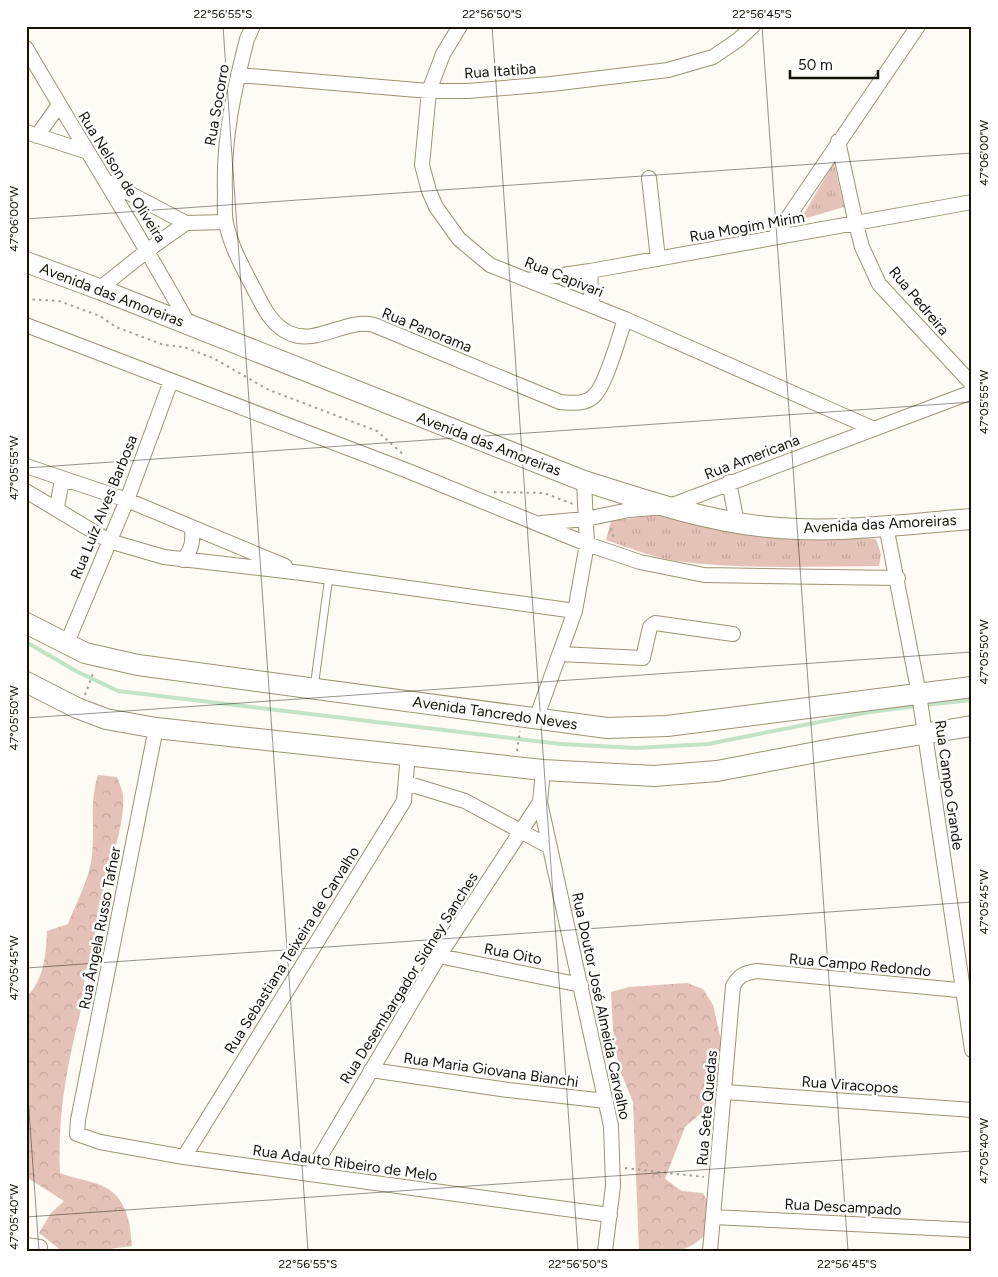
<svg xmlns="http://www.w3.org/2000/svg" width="998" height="1277" font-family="Figtree,sans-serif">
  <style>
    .grass { fill: url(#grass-tufts) }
    .forest { fill: url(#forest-crowns) }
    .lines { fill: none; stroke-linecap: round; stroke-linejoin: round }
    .stream { stroke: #c2e3c6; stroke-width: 4 }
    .lane-casing { stroke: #9d9373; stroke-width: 9 }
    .street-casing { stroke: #9d9373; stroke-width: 16 }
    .secondary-casing { stroke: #9d9373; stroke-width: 22 }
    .path { stroke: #a4a199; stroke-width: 2; stroke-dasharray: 2.5 4; stroke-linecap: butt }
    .lane { stroke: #fff; stroke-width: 7 }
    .street { stroke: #fff; stroke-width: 14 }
    .secondary { stroke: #fff; stroke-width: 20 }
    .ticks { fill: none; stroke: #161206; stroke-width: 1; stroke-opacity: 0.45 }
    .labels { text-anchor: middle; stroke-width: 5; stroke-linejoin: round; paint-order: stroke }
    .street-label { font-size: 15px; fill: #161206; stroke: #fff }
    .neatline { fill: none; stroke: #161206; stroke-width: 2 }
    .ticks-label { font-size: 12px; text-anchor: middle; fill: #161206 }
  </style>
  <defs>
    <pattern id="grass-tufts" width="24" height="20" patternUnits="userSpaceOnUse" patternTransform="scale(1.25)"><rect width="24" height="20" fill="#e5c2b7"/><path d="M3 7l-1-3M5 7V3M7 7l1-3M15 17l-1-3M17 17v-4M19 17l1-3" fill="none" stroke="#c4a69c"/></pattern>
    <pattern id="forest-crowns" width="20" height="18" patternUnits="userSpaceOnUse" patternTransform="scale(1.25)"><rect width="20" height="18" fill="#e5c2b7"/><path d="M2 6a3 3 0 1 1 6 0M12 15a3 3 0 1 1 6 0" fill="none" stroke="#c4a69c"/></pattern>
  </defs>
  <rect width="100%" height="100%" fill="#fdfbf4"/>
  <path class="grass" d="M834 163 844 207 800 220Z
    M679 512 807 535 876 539 881 554 879 566C812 566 743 570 676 561 652 557 629 548 606 540L611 521Z"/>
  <path class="forest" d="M98 775 117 777C119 782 122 789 123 795 126 823 106 877 99 905 95 919 97 933 93 946 90 959 86 970 84 983 84 989 84 996 83 1002 68 1059 57 1114 60 1173 72 1178 83 1179 95 1183 125 1192 130 1218 132 1246L95 1251H62L39 1233 51 1213 64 1201 26 1177V998C44 979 46 956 47 931L68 924C76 903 90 878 92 855 95 826 89 804 98 775Z
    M687 983 703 989 713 1005 723 1049 720 1086 714 1102 685 1127 665 1179 682 1191 703 1193 711 1209 712 1228C687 1256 674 1251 639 1251L633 1102 619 1068 613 1029 611 992 629 987Z"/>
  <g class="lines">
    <path class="stream" d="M26 642 76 671 118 691 561 744 636 748 708 744 870 712 917 706
      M924 705 972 700"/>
    <defs>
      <path id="lane" d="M314 688 329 576"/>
      <path id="street" d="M253 26 247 39C234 90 223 139 225 193 225 203 224 214 226 223 231 247 243 268 254 289 263 306 271 325 289 333 317 346 345 318 374 325L560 402C571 403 585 405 594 396 606 385 619 337 625 319
        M460 26 443 54 429 91 422 165 429 191 436 207 459 239 490 265 625 319 874 429
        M26 48C80 141 137 230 189 325
        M238 75 429 91H468L551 84 668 70 713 57 738 40 753 26
        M26 132 85 151
        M37 136 59 105
        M838 141 856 224 862 247 879 284 972 384
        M649 178 658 259
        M108 182 186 223 226 222
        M774 238 918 26
        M590 271 592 306
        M528 280 590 271 972 202
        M99 289 148 250 186 223
        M26 325 408 471 587 544 640 562 704 575 898 578
        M26 466 127 500 285 566
        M729 482 737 523
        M26 491 109 541 164 557 302 573 575 611
        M57 507 61 485 68 481
        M541 523 586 519 629 510 667 507 972 392
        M886 526 919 694 972 1050
        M183 560C192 549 193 542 192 529
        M66 645 127 500 171 381
        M560 654 643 658 650 627 655 623 733 634
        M536 719 575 611 587 544 584 481
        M156 728 78 1120 77 1134 100 1142 184 1157 610 1215
        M543 770 540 802 611 1126 613 1186 605 1251
        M406 783 465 801 550 847
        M439 956 581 985
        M371 1070 508 1090 606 1101
        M725 1092 972 1110
        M184 1157 404 801 408 754
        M310 1174 439 956 540 802
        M713 1217 972 1230
        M26 1245 40 1247
        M710 1251 733 986C739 975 745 973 757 971L969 991"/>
      <path id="secondary" d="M26 262 99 289 584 481C644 500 705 521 768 527 835 534 904 524 972 519
        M26 623 85 653 138 665 607 728 667 726 972 687
        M26 682 77 708 106 719 156 728 543 770 654 776 717 771 832 749 972 726"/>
    </defs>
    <use href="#lane" class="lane-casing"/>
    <use href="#street" class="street-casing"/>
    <use href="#secondary" class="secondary-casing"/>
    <path class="path" d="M26 299 59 301 100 316 116 327 164 345 184 347 213 358 269 390 377 431 404 455
      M494 492 544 493 573 504
      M611 528 614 540
      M85 695 94 671
      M517 751 520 731
      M625 1168 704 1177"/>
    <use href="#lane" class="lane"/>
    <use href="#street" class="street"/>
    <use href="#secondary" class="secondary"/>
  </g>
  <path class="ticks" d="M223 26 308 1251M492 26 578 1251M762 26 848 1251M26 219 972 153M26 468 972 402M26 718 972 652M26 968 972 902M26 1069 39 1251M26 1217 972 1151"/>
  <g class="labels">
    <g class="street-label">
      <text transform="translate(500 71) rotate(-4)" y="5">Rua Itatiba</text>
      <text transform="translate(217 105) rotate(-80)" y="5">Rua Socorro</text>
      <text transform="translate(122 177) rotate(58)" y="5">Rua Nelson de Oliveira</text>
      <text transform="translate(747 227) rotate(-10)" y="5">Rua Mogim Mirim</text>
      <text transform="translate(564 277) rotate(22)" y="5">Rua Capivari</text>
      <text transform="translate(112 295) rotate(21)" y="5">Avenida das Amoreiras</text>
      <text transform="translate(919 301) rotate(50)" y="5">Rua Pedreira</text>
      <text transform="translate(427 330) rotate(22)" y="5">Rua Panorama</text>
      <text transform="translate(489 444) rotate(21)" y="5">Avenida das Amoreiras</text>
      <text transform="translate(752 457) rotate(-21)" y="5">Rua Americana</text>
      <text transform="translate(104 507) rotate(-68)" y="5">Rua Luíz Alves Barbosa</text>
      <text transform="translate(880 524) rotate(-3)" y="5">Avenida das Amoreiras</text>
      <text transform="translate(495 713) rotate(8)" y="5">Avenida Tancredo Neves</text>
      <text transform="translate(949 785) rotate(82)" y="5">Rua Campo Grande</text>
      <text transform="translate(100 928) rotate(-79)" y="5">Rua Ângela Russo Tafner</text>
      <text transform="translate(292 950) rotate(-58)" y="5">Rua Sebastiana Teixeira de Carvalho</text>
      <text transform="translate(513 954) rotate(11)" y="5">Rua Oito</text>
      <text transform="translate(860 965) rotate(5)" y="5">Rua Campo Redondo</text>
      <text transform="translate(409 978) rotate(-58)" y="5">Rua Desembargador Sidney Sanches</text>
      <text transform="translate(601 1006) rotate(78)" y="5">Rua Doutor José Almeida Carvalho</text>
      <text transform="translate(491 1070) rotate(8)" y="5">Rua Maria Giovana Bianchi</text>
      <text transform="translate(850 1085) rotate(4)" y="5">Rua Viracopos</text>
      <text transform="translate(707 1108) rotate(-85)" y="5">Rua Sete Quedas</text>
      <text transform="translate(345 1163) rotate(8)" y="5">Rua Adauto Ribeiro de Melo</text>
      <text transform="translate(843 1207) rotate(3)" y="5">Rua Descampado</text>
    </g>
  </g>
  <rect width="998" height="1277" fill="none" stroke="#ffffff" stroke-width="55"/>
  <path d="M790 70v8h88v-8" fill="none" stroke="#161206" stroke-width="2.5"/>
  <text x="798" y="70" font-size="15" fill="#161206" stroke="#ffffff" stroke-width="4" paint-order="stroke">50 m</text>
  <rect x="28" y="28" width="942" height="1222" class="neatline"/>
  <g class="ticks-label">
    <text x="223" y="18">22°56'55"S</text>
    <text x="492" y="18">22°56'50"S</text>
    <text x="762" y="18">22°56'45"S</text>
    <text transform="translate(984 153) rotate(-90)" y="4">47°06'00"W</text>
    <text transform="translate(14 219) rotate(-90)" y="4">47°06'00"W</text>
    <text transform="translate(984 402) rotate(-90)" y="4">47°05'55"W</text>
    <text transform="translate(14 468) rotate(-90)" y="4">47°05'55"W</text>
    <text transform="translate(984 652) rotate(-90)" y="4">47°05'50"W</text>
    <text transform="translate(14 718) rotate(-90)" y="4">47°05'50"W</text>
    <text transform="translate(984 902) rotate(-90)" y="4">47°05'45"W</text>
    <text transform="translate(14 968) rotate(-90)" y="4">47°05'45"W</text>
    <text transform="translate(984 1151) rotate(-90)" y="4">47°05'40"W</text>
    <text transform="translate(14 1217) rotate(-90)" y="4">47°05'40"W</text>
    <text x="308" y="1268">22°56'55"S</text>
    <text x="578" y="1268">22°56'50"S</text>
    <text x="847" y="1268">22°56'45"S</text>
  </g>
</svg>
